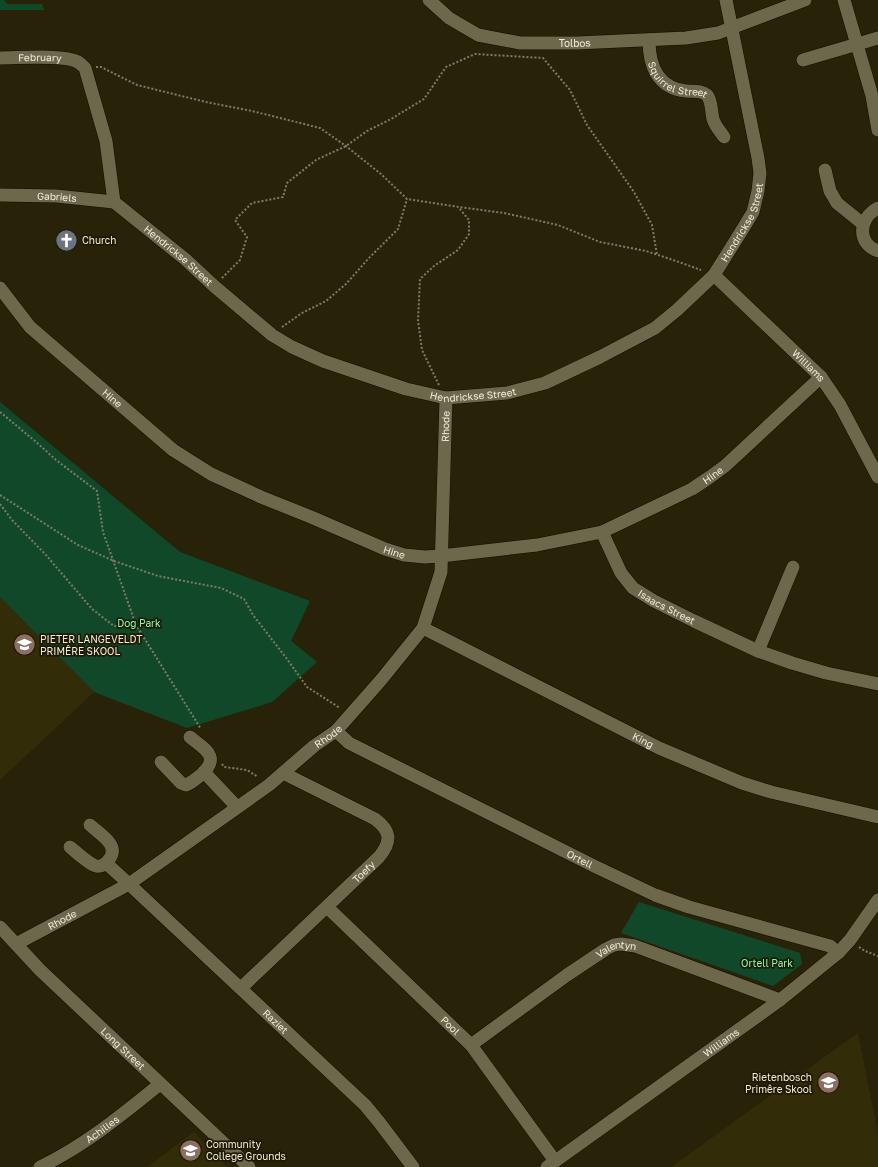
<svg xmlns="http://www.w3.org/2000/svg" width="878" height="1167" font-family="'Golos Text',sans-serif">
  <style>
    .built { fill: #322c08 }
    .green { fill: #12482a }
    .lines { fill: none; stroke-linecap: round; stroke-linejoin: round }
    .minor-casing { stroke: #110c00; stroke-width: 14 }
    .path { stroke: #807c66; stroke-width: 2; stroke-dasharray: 2 2; stroke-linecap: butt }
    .minor { stroke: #6d674b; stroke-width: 13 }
    .labels { text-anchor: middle; stroke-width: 3.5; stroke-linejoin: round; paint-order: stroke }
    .street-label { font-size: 10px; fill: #f0eede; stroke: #1f1901 }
    .poi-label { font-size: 10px; fill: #f0eede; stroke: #1f1901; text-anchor: start }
    .park-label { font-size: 10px; fill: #82feb2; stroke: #1f1901 }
  </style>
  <rect width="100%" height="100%" fill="#282308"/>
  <path class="built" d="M0 597 94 692 0 780Z
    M858 1033 878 1134V1167H671Z
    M194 1132 227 1167H147Z"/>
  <path class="green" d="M0 0H4L7 4H42L44 10H0Z
    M0 402 180 552 310 601 291 641 317 662 272 702 187 728 94 692 0 597Z
    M639 902 800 953 802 964 773 986 621 933Z"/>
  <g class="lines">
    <defs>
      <g id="minor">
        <path id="s1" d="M429 0 449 18 478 35 520 43H577L686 38 718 33 805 0"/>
        <path d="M844 0 872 96 878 130"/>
        <path id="s2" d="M649 40C649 65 657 88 686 91 693 92 701 90 707 95 712 101 711 111 713 119 715 126 720 131 724 137"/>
        <path id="s3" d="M0 58C18 58 64 54 78 62 81 64 83 66 85 68L106 141 114 202 185 259 214 286 272 335 292 347 323 361 406 389 446 398 507 393 545 383 600 357 655 328 677 310 714 275 744 227 753 212 758 191 760 173 758 158 726 0"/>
        <path d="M803 60 878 38"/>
        <path d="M825 170 830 191 837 203 863 224"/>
        <path id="s4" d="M0 195 56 196 114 202"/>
        <path d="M878 208C859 218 856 243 878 251"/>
        <path id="s5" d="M714 275 821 377 840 405 878 477"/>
        <path id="s6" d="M0 288 30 327 173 450 211 474 261 497 311 517 385 549 404 555 425 557 441 556 537 545 602 532 692 489 710 477 725 466 821 377"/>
        <path id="s7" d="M602 532 621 573 633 588 654 601 694 621 758 651 792 663 826 673 878 684"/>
        <path id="s8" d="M423 628 659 748 742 783 771 792 878 817"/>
        <path d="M758 651 793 567"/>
        <path id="s9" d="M336 731 349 743 594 866 655 895 689 907 830 946 838 953"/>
        <path d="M161 762 181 783 186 785C192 783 197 778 202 774 221 756 204 749 190 737"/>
        <path d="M204 772 237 807"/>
        <path d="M70 847C76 852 89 864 96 866 100 867 104 865 107 862 122 846 102 836 90 825"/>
        <path id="s10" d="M106 863 129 884 365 1105 379 1122 413 1167"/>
        <path id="s11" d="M327 907 471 1045 555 1161"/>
        <path id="s12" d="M0 927 40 970 249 1167"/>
        <path id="s13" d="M16 944 129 884 269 785 314 746 336 731 381 680 423 628 441 572 446 398"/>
        <path id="s14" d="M241 988 379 857C392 841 391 831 375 819L283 773"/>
        <path id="s15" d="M471 1045 567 975 606 949 614 945 621 944 635 946 780 1000"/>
        <path id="s16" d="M40 1167C84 1146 123 1114 160 1084"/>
        <path id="s17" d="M547 1167 780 1000 838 953 850 940 878 900"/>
      </g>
    </defs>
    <use href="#minor" class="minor-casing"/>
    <path class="path" d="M96 67H101L137 85 206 102 252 111 320 128 346 146 381 174 407 199 459 207 504 213 558 225 600 242 646 251 676 261 701 270
      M222 278 240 260 247 237 235 220 252 203 283 197 287 183 316 160 346 146 367 131 391 119 424 99 446 67 475 54 543 58 570 90 587 125 634 192 652 225 657 255
      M282 327 302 313 326 301 346 284 368 259 398 229 407 199
      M439 385 422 350 418 320 420 279 434 266 458 250 469 234V220L459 208
      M0 412 35 441 56 460 97 491 103 532 136 625 201 729
      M0 495 78 545 114 561 158 576 221 588 244 599 253 615 287 659 307 687 340 708
      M0 504 12 520 46 555 92 609 114 626 136 625
      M222 764 224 767 247 770 258 777
      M859 947 865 951 878 956"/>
    <use href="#minor" class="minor"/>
  </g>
  <defs>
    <symbol id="church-disc" viewBox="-11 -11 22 22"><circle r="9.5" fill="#6b7280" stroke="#1f1901"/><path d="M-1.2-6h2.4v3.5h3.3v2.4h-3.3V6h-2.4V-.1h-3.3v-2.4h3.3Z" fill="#fff"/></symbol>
    <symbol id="school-disc" viewBox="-11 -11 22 22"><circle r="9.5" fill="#8d6e63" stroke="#1f1901"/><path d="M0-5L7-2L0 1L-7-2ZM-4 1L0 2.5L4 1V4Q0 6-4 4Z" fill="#fff"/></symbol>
    <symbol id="university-disc" viewBox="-11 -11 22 22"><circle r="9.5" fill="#8d6e63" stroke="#1f1901"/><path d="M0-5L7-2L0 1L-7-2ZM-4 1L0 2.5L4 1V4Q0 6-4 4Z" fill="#fff"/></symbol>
  </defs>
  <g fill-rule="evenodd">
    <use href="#church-disc" x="54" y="228" width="25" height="25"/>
    <use href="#school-disc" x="12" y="632" width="25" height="25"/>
    <use href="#school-disc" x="816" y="1070" width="25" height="25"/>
    <use href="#university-disc" x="178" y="1138" width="25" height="25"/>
  </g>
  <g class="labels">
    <g class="street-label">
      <text dy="4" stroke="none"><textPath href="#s1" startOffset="158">Tolbos</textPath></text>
      <text dy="4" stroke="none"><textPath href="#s3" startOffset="40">February</textPath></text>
      <text dy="4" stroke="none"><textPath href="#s2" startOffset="57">Squirrel Street</textPath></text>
      <text dy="4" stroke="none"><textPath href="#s4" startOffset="57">Gabriels</textPath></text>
      <text dy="4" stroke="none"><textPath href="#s3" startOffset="981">Hendrickse Street</textPath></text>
      <text dy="4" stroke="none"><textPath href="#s3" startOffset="309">Hendrickse Street</textPath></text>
      <text dy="4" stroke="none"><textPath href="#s5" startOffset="131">Williams</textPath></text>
      <text dy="4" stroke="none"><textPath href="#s3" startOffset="645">Hendrickse Street</textPath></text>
      <text dy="4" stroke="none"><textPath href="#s6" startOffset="158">Hine</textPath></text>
      <text dy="4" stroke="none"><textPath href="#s13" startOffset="725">Rhode</textPath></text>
      <text dy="4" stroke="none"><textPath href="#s6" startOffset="817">Hine</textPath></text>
      <text dy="4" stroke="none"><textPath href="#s6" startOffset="482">Hine</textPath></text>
      <text dy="4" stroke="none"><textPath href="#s7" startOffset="103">Isaacs Street</textPath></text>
      <text dy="4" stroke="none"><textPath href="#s13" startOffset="376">Rhode</textPath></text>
      <text dy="4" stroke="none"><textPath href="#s8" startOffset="247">King</textPath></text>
      <text dy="4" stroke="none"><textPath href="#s9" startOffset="276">Ortell</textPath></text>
      <text dy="4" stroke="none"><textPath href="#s14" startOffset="169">Toefy</textPath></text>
      <text dy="4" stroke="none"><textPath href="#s13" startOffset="52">Rhode</textPath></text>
      <text dy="4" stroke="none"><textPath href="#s15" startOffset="176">Valentyn</textPath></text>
      <text dy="4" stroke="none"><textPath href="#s10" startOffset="232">Raziet</textPath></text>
      <text dy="4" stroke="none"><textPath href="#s11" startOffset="171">Pool</textPath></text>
      <text dy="4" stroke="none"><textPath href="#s17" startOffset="214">Williams</textPath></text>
      <text dy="4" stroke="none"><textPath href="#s12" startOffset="173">Long Street</textPath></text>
      <text dy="4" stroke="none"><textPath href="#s16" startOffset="73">Achilles</textPath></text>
    </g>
    <g class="poi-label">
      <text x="82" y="244">Church</text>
      <text x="40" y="643">PIETER LANGEVELDT<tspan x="40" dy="12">PRIMÊRE SKOOL</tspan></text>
      <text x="812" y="1081" text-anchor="end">Rietenbosch<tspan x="812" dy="12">Primêre Skool</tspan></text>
      <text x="206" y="1148">Community<tspan x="206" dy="12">College Grounds</tspan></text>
    </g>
    <g class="park-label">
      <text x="139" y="627">Dog Park</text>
      <text x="767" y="967">Ortell Park</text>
    </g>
  </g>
</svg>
